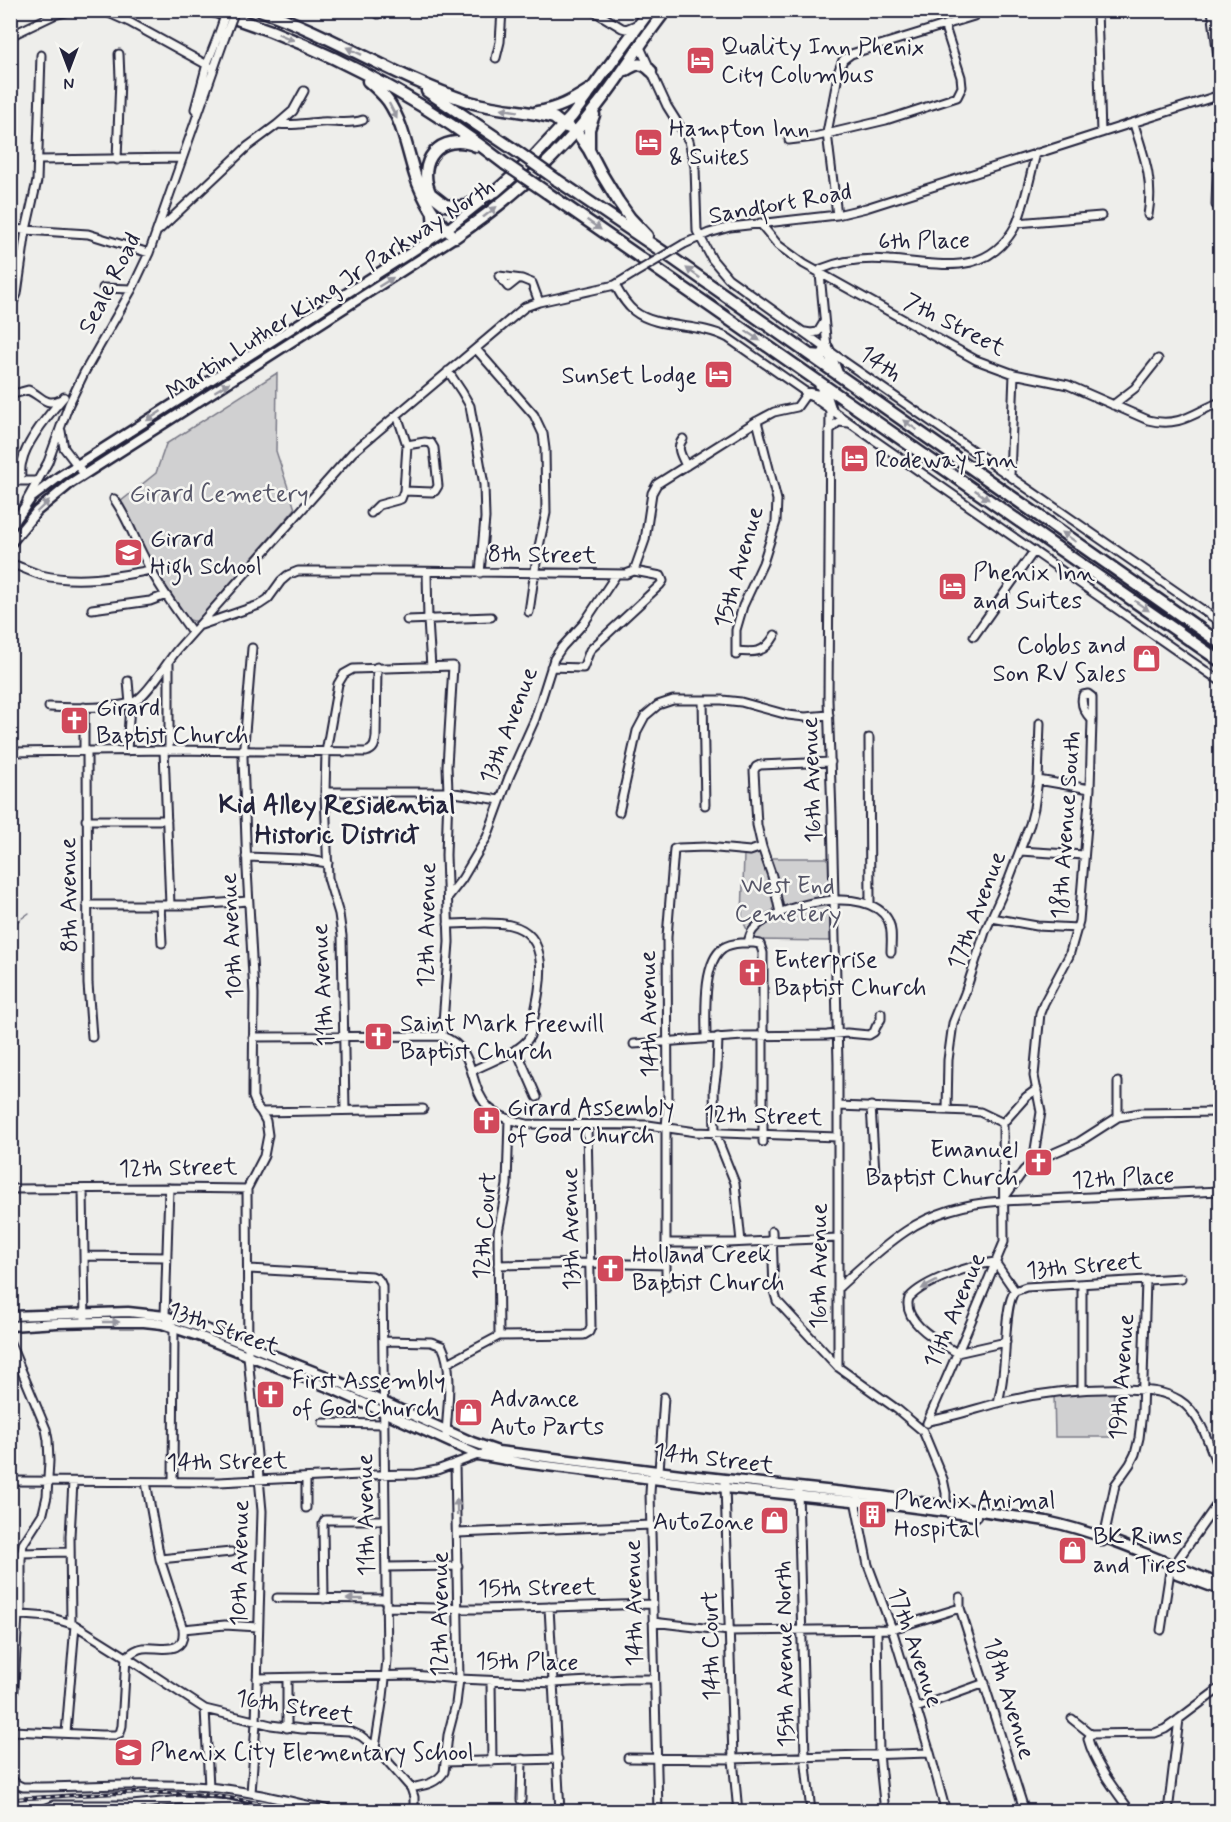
<svg xmlns="http://www.w3.org/2000/svg" width="1231" height="1822" font-family="Mynerve,sans-serif">
  <style>
    .green { fill: #d0d0d1; stroke: #797986; stroke-width: 1.5 }
    .lines { fill: none; stroke-linecap: round; stroke-linejoin: round }
    .stream { stroke: #727281; stroke-width: 1.5 }
    .minor-casing { stroke: #22223b; stroke-width: 11 }
    .major-casing { stroke: #22223b; stroke-width: 13 }
    .highway-casing { stroke: #22223b; stroke-width: 15 }
    .minor { stroke: #f6f6f2; stroke-width: 7 }
    .major { stroke: #f6f6f2; stroke-width: 8 }
    .highway { stroke: #f6f6f2; stroke-width: 10 }
    .rail-casing { stroke: #22223b; stroke-width: 4 }
    .rail { stroke: #f6f6f2; stroke-width: 1.5; stroke-dasharray: 4.5; stroke-linecap: butt }
    .minor-bridge-casing { stroke: #22223b; stroke-width: 11; stroke-linecap: butt }
    .highway-bridge-casing { stroke: #22223b; stroke-width: 15; stroke-linecap: butt }
    .minor-bridge { stroke: #f6f6f2; stroke-width: 7 }
    .highway-bridge { stroke: #f6f6f2; stroke-width: 10 }
    .oneway { fill: #9797a0 }
    .labels { text-anchor: middle; stroke-width: 5; stroke-linejoin: round; paint-order: stroke }
    .poi-label { font-size: 24px; fill: #22223b; stroke: #f6f6f2; text-anchor: start }
    .street-label { font-size: 24px; fill: #22223b; stroke: #f6f6f2 }
    .park-label { font-size: 24px; fill: #565668; stroke: #f6f6f2 }
    .neighbourhood-label { font-size: 26px; font-weight: bold; fill: #22223b; stroke: #f6f6f2 }
  </style>
  <rect width="100%" height="100%" fill="#eeeeeb"/>
  <filter id="ink" filterUnits="userSpaceOnUse"><feTurbulence type="fractalNoise" baseFrequency=".0167" numOctaves="2"/><feDisplacementMap in="SourceGraphic" scale="12" xChannelSelector="R" yChannelSelector="G"/><feConvolveMatrix kernelMatrix="1 2 1 2 8 2 1 2 1" color-interpolation-filters="sRGB"/></filter>
  <g filter="url(#ink)">
    <path class="green" d="M277 373 276 451 295 509 197 621H193L187 619 167 592 147 558 120 502 156 473 166 444Z
      M761 850 764 858H831L832 941 752 940 742 919 744 854Z
      M1114 1390 1111 1437H1055L1054 1394Z"/>
    <g class="lines">
      <path class="stream" d="M10 927 29 913"/>
      <defs>
        <path id="minor" d="M102 10 129 22 209 66
          M592 10 622 28 626 29 638 24
          M1097 10 1101 133
          M1212 10 1220 72
          M378 14 384 10
          M10 36 54 15 74 10
          M640 47 667 106 689 141 695 167 697 231 712 259 728 278 845 362 1220 622
          M496 58 500 42 502 10
          M195 109 207 64 218 36
          M278 124C293 126 306 123 321 122 335 121 349 125 363 120
          M1134 124C1144 156 1154 181 1148 215
          M789 140 814 137 886 120 957 97 962 87 961 77 945 27
          M39 160 182 158
          M117 160 120 78 119 54
          M1216 205 1217 173 1220 167
          M837 215 827 133 839 70 843 60 851 54 974 16
          M760 223 778 245 804 264 976 360 1014 374 1068 385 1148 420C1179 428 1194 413 1220 402
          M1017 223 1101 216
          M10 229 88 234 149 253
          M159 230 247 147 278 124 293 111 304 91
          M684 244 709 233 730 227 837 215 866 208 1220 95
          M518 279 508 287 499 276 522 279 532 283 539 302
          M615 285C620 294 625 304 634 311 658 330 699 322 728 338L1220 681
          M103 288 132 289
          M10 308 17 294 26 230 37 181 41 55
          M805 332 811 333 818 332 824 322
          M827 348 820 274 821 269C842 260 867 258 889 260 939 263 987 279 1016 225 1024 208 1031 173 1036 153
          M476 349 534 415 543 434 545 449 546 513 537 556 529 612
          M448 371 462 392 470 406 484 485 485 518 480 573
          M10 395 28 390C41 395 45 407 60 400
          M1113 405 1135 388 1158 359
          M830 408 828 700 832 815 838 1063V1367
          M61 431 64 448 84 474
          M829 431 838 422 849 423
          M683 439C675 448 682 456 686 466
          M1010 476 1014 374
          M10 481H38
          M21 481C21 475 20 467 22 462 26 441 50 413 64 397
          M404 491 432 492 435 491 438 486 434 448 431 443 425 442 407 445
          M114 499C127 517 134 538 144 557 157 584 175 608 192 632
          M27 500 48 462 69 404 84 373 132 289 149 253 225 37
          M371 513 379 505 401 499 404 491 407 445 397 415
          M10 563C21 567 31 572 41 575 77 584 115 577 150 570
          M427 572 428 620 431 667
          M92 609 150 601 166 595
          M407 620 491 617
          M201 625 259 605 268 599 281 581 288 575 298 571H405L626 574 634 571 645 540 652 493 657 484 757 421 774 412 797 407 807 393
          M974 636 1034 551
          M736 651C755 653 765 653 775 635
          M736 655V630L743 606 763 563 776 522 777 500 757 421
          M551 667 583 668 590 650 660 585 663 581 661 576 634 571
          M1088 694 1092 697V720C1085 713 1080 705 1083 695Z
          M703 700 705 805
          M49 707C66 708 125 709 137 700 152 689 166 663 178 649L353 452 525 307 539 302 615 285 633 274
          M869 738 870 903
          M164 750 170 905
          M169 750V663
          M84 751V707
          M87 751 88 984 92 1037
          M127 751 130 704 128 681
          M10 752 169 750 366 752C374 750 375 745 376 737L377 667
          M1038 780 1090 789
          M325 792H448L500 800
          M619 812 637 731 645 716 658 705 673 700H722L741 702 788 715 805 717 829 715
          M86 820H167
          M1020 851 1084 855
          M246 857 301 859 328 863
          M448 897 462 879 487 837 509 777 535 719 554 659 562 647 584 623 616 575
          M87 905H196L248 901
          M160 905 162 943
          M780 913 772 876 762 847 757 825 754 771 756 767 760 765 831 762
          M992 918 1037 926 1078 928
          M448 924C465 924 495 921 510 925 559 936 536 1002 530 1036 522 1052 488 1062 472 1071
          M748 943C749 938 750 934 753 930 776 904 868 883 888 920 893 930 891 941 891 952
          M253 1037 442 1036C479 1050 466 1085 489 1108 498 1117 514 1121 527 1124L648 1125 696 1132 837 1137
          M718 1037 717 1068 714 1090 715 1133 735 1183 741 1242
          M706 1038C706 1015 702 963 723 948 732 942 750 942 760 944L763 953V1142
          M634 1044 743 1036 827 1035 847 1033 869 1035 874 1032 876 1027 881 1019V1013
          M516 1049 537 1097
          M1118 1082V1117
          M838 1106 970 1111 980 1112 1003 1123
          M871 1106 875 1172
          M345 1110 342 936 339 914 328 878 325 792 326 752 338 684 344 674 353 669 453 666 447 766 448 792 446 855 449 942 442 1036
          M947 1110 948 1060 953 1023 965 993 985 932 1009 879 1030 824 1034 808 1038 780 1040 723
          M261 1112 423 1109
          M1003 1123 1026 1097 1037 1089
          M1033 1162 1079 1142 1118 1117 1140 1113 1220 1112
          M169 1188 165 1316 174 1328 173 1482
          M10 1189 169 1188 247 1189
          M83 1189 85 1322
          M1002 1201 1024 1170 1033 1162 1041 1112 1034 1076 1040 1013 1044 1003 1069 956 1079 921 1090 789 1092 720
          M772 1231 774 1291 777 1301 838 1367 898 1410 923 1431 943 1479 946 1493V1509
          M667 1243H728L838 1238
          M84 1256 167 1257
          M995 1262C972 1265 925 1280 909 1298 901 1322 940 1342 957 1353L1006 1342
          M995 1262 1015 1291
          M498 1265 589 1263 666 1265
          M249 1269 372 1276C378 1278 380 1280 382 1286L387 1660 383 1697 375 1747
          M1082 1285V1389
          M666 1287V1128L668 1102 667 937 674 849 678 848 706 847 750 851 762 847
          M838 1288C860 1268 882 1247 906 1231 934 1212 969 1203 1002 1201L1220 1191
          M1015 1291 1026 1287 1181 1278
          M499 1336 498 1232 507 1185 509 1119
          M383 1341 431 1342 442 1346C454 1370 447 1409 446 1435
          M10 1343 46 1429 48 1440 49 1461 47 1496 43 1513 23 1544 21 1559V1614
          M448 1363 499 1336 584 1335 589 1332 591 1327 587 1125
          M998 1403C1001 1390 1003 1378 1004 1365 1006 1348 1005 1302 1015 1291
          M928 1421C952 1417 975 1409 998 1403 1041 1392 1082 1388 1125 1389 1143 1390 1163 1390 1179 1400 1202 1414 1211 1450 1220 1474
          M323 1423 383 1424
          M927 1423 967 1331 1004 1242 1003 1123
          M10 1481 219 1482 360 1475 416 1474 437 1470 478 1455 498 1451
          M725 1484 733 1759 738 1812
          M798 1490 805 1756 811 1812
          M858 1498 856 1505 868 1565 892 1629 930 1753 946 1812
          M306 1508V1478
          M458 1533 651 1525
          M1103 1542 1115 1485 1130 1464 1135 1454 1139 1438 1142 1412 1146 1280
          M21 1553 69 1552
          M160 1559 231 1552
          M386 1567 458 1566
          M960 1597V1608L1025 1812
          M277 1598 386 1599
          M324 1599 323 1524 325 1520H385
          M386 1607 481 1609 652 1604
          M549 1607 560 1812
          M10 1614 49 1617 75 1625 126 1657 205 1709 271 1725 302 1729 350 1731 361 1736 375 1747 411 1788 414 1797V1812
          M653 1622 729 1631 892 1629 960 1608
          M71 1623 70 1536 73 1482
          M183 1629 225 1625 258 1627
          M877 1629 879 1754 885 1812
          M1161 1630 1170 1571 1220 1500
          M257 1678 413 1675 459 1679 554 1683 626 1679H654
          M287 1678V1728
          M491 1681 492 1762
          M916 1708 985 1683
          M205 1709 209 1787
          M1072 1719 1091 1734 1155 1733 1165 1729 1179 1719 1220 1688
          M12 1731 101 1735H115L120 1733 122 1726 126 1657C131 1653 136 1649 143 1648 159 1646 186 1657 183 1629L160 1559 146 1482
          M66 1733 75 1625
          M1091 1734 1088 1739C1095 1765 1115 1790 1131 1812
          M628 1758 733 1759 930 1753
          M10 1759 18 1614
          M445 1762 558 1759
          M10 1775C13 1782 16 1785 23 1787 84 1787 146 1782 208 1787 252 1791 296 1803 339 1812
          M411 1788C424 1785 436 1784 444 1772L448 1735 456 1704 459 1679 455 1464
          M251 1793 256 1723 262 1511 248 1356 247 1189 264 1156 268 1135 266 1121 261 1112 257 1107 253 1097V1086L254 994 247 869 243 757 252 648
          M521 1800 522 1759
          M36 1812 54 1805H132L182 1800 228 1804 264 1812
          M658 1812 650 1493 651 1478 659 1471 664 1397
          M1168 1812 1179 1719"/>
        <path id="major" d="M10 528 31 498 60 476 446 230 481 202
          M10 544 37 511 71 483 455 237
          M10 1316 128 1312 165 1316 206 1329 326 1376 472 1442 498 1451 689 1475 881 1496 1046 1521C1107 1534 1163 1562 1220 1584
          M10 1326 57 1323 102 1322H144L162 1324 204 1338 335 1390 478 1455 523 1463 725 1488 900 1506 976 1516
          M1177 1574 1220 1590
          M10 1808 13 1812"/>
        <path id="highway" d="M211 10C231 17 251 24 271 31 355 64 435 109 505 164
          M260 10C332 35 395 77 467 101 495 110 525 110 554 118L564 126 576 131 589 150 601 173 618 201 630 218 647 236
          M626 70C636 64 642 61 651 71
          M368 81C375 87 382 93 388 101 403 123 407 150 415 175 422 197 437 223 455 237
          M427 91 519 153
          M537 112C557 109 572 101 589 90
          M589 149V129L594 115
          M557 180 672 258 1220 643
          M546 192 1220 661
          M431 194 445 205 460 207 466 206 496 191 531 160 572 116 650 10
          M431 195C415 162 440 131 476 146
          M455 237C508 201 557 158 596 107 621 76 641 41 666 10
          M427 242 434 230 433 214
          M811 355 822 356 827 348 837 373
          M820 384 824 390 830 408
          M809 394 818 396 823 393 824 389"/>
      </defs>
      <use href="#minor" class="minor-casing"/>
      <use href="#major" class="major-casing"/>
      <use href="#highway" class="highway-casing"/>
      <use href="#minor" class="minor"/>
      <use href="#major" class="major"/>
      <use href="#highway" class="highway"/>
      <defs>
        <path id="rail" d="M10 1799C75 1796 140 1789 205 1795 237 1797 269 1806 300 1812"/>
      </defs>
      <use href="#rail" class="rail-casing"/>
      <use href="#rail" class="rail"/>
      <defs>
        <path id="minor-bridge" d="M218 36 227 10
          M225 37 235 10
          M633 274 684 244"/>
        <path id="highway-bridge" d="M519 153 557 180
          M505 164 546 192"/>
      </defs>
      <use href="#minor-bridge" class="minor-bridge-casing"/>
      <use href="#highway-bridge" class="highway-bridge-casing"/>
      <use href="#minor-bridge" class="minor-bridge"/>
      <use href="#highway-bridge" class="highway-bridge"/>
    </g>
    <defs><path id="oneway-solid" d="M-6-.8H1V-3.2L6.5 0L1 3.2V.8H-6Z" transform="scale(1.5)"/></defs>
    <g class="oneway">
      <use href="#oneway-solid" transform="translate(286 37) rotate(23)"/>
      <use href="#oneway-solid" transform="translate(354 51) rotate(-154)"/>
      <use href="#oneway-solid" transform="translate(509 110) rotate(-171)"/>
      <use href="#oneway-solid" transform="translate(393 111) rotate(63)"/>
      <use href="#oneway-solid" transform="translate(490 212) rotate(-38)"/>
      <use href="#oneway-solid" transform="translate(594 225) rotate(35)"/>
      <use href="#oneway-solid" transform="translate(693 273) rotate(-144)"/>
      <use href="#oneway-solid" transform="translate(386 282) rotate(-32)"/>
      <use href="#oneway-solid" transform="translate(753 336) rotate(34)"/>
      <use href="#oneway-solid" transform="translate(222 387) rotate(-32)"/>
      <use href="#oneway-solid" transform="translate(154 416) rotate(147)"/>
      <use href="#oneway-solid" transform="translate(910 425) rotate(-145)"/>
      <use href="#oneway-solid" transform="translate(982 495) rotate(35)"/>
      <use href="#oneway-solid" transform="translate(43 506) rotate(-44)"/>
      <use href="#oneway-solid" transform="translate(1069 537) rotate(-145)"/>
      <use href="#oneway-solid" transform="translate(1142 606) rotate(35)"/>
      <use href="#oneway-solid" transform="translate(929 1285) rotate(153)"/>
      <use href="#oneway-solid" transform="translate(111 1322)"/>
      <use href="#oneway-solid" transform="translate(457 1507) rotate(-91)"/>
      <use href="#oneway-solid" transform="translate(355 1599) rotate(-180)"/>
    </g>
  </g>
  <defs>
    <symbol id="hotel-square" viewBox="-11 -11 22 22"><rect x="-9" y="-9" width="18" height="18" rx="4" fill="#d1495b" stroke="#f6f6f2"/><path d="M-6-4.5h1.5V1H6V5H4.5V3h-9V5H-6ZM-4 0a1.8 1.8 0 1 1 3.6 0ZM.5 0V-2.5h3Q6-2.5 6 0Z" fill="#fff"/></symbol>
    <symbol id="school-square" viewBox="-11 -11 22 22"><rect x="-9" y="-9" width="18" height="18" rx="4" fill="#d1495b" stroke="#f6f6f2"/><path d="M0-5L7-2L0 1L-7-2ZM-4 1L0 2.5L4 1V4Q0 6-4 4Z" fill="#fff"/></symbol>
    <symbol id="shop-square" viewBox="-11 -11 22 22"><rect x="-9" y="-9" width="18" height="18" rx="4" fill="#d1495b" stroke="#f6f6f2"/><path d="M-5-2.5h2.3a2.7 3.5 0 0 1 5.4 0H5L5.5 6h-11ZM-1.5-2.5h3a1.5 2.3 0 0 0-3 0Z" fill="#fff"/></symbol>
    <symbol id="church-square" viewBox="-11 -11 22 22"><rect x="-9" y="-9" width="18" height="18" rx="4" fill="#d1495b" stroke="#f6f6f2"/><path d="M-1.2-6h2.4v3.5h3.3v2.4h-3.3V6h-2.4V-.1h-3.3v-2.4h3.3Z" fill="#fff"/></symbol>
    <symbol id="building-square" viewBox="-11 -11 22 22"><rect x="-9" y="-9" width="18" height="18" rx="4" fill="#d1495b" stroke="#f6f6f2"/><path d="M-4-6H4V6H1V3H-1V6H-4ZM-2.5-4.3h1.7v1.8h-1.7ZM.8-4.3h1.7v1.8H.8ZM-2.5-1h1.7V.8h-1.7ZM.8-1h1.7V.8H.8Z" fill="#fff"/></symbol>
  </defs>
  <g fill-rule="evenodd">
    <use href="#hotel-square" x="684" y="44" width="33" height="33"/>
    <use href="#hotel-square" x="632" y="126" width="33" height="33"/>
    <use href="#hotel-square" x="702" y="358" width="33" height="33"/>
    <use href="#hotel-square" x="838" y="442" width="33" height="33"/>
    <use href="#school-square" x="112" y="536" width="33" height="33"/>
    <use href="#hotel-square" x="936" y="570" width="33" height="33"/>
    <use href="#shop-square" x="1130" y="642" width="33" height="33"/>
    <use href="#church-square" x="58" y="704" width="33" height="33"/>
    <use href="#church-square" x="736" y="956" width="33" height="33"/>
    <use href="#church-square" x="362" y="1020" width="33" height="33"/>
    <use href="#church-square" x="470" y="1104" width="33" height="33"/>
    <use href="#church-square" x="1022" y="1146" width="33" height="33"/>
    <use href="#church-square" x="594" y="1252" width="33" height="33"/>
    <use href="#church-square" x="254" y="1378" width="33" height="33"/>
    <use href="#shop-square" x="452" y="1396" width="33" height="33"/>
    <use href="#building-square" x="856" y="1498" width="33" height="33"/>
    <use href="#shop-square" x="758" y="1504" width="33" height="33"/>
    <use href="#shop-square" x="1056" y="1534" width="33" height="33"/>
    <use href="#school-square" x="112" y="1736" width="33" height="33"/>
  </g>
  <g class="labels">
    <g class="poi-label">
      <text x="721" y="54">Quality Inn Phenix<tspan x="721" dy="28">City Columbus</tspan></text>
      <text x="669" y="136">Hampton Inn<tspan x="669" dy="28">&amp; Suites</tspan></text>
      <text x="697" y="383" text-anchor="end">Sunset Lodge</text>
      <text x="875" y="467">Rodeway Inn</text>
      <text x="150" y="546">Girard<tspan x="150" dy="28">High School</tspan></text>
      <text x="973" y="580">Phenix Inn<tspan x="973" dy="28">and Suites</tspan></text>
      <text x="1126" y="653" text-anchor="end">Cobbs and<tspan x="1126" dy="28">Son RV Sales</tspan></text>
      <text x="96" y="715">Girard<tspan x="96" dy="28">Baptist Church</tspan></text>
      <text x="774" y="967">Enterprise<tspan x="774" dy="28">Baptist Church</tspan></text>
      <text x="400" y="1031">Saint Mark Freewill<tspan x="400" dy="28">Baptist Church</tspan></text>
      <text x="507" y="1115">Girard Assembly<tspan x="507" dy="28">of God Church</tspan></text>
      <text x="1018" y="1157" text-anchor="end">Emanuel<tspan x="1018" dy="28">Baptist Church</tspan></text>
      <text x="632" y="1262">Holland Creek<tspan x="632" dy="28">Baptist Church</tspan></text>
      <text x="292" y="1388">First Assembly<tspan x="292" dy="28">of God Church</tspan></text>
      <text x="490" y="1406">Advance<tspan x="490" dy="28">Auto Parts</tspan></text>
      <text x="894" y="1508">Phenix Animal<tspan x="894" dy="28">Hospital</tspan></text>
      <text x="754" y="1529" text-anchor="end">AutoZone</text>
      <text x="1093" y="1544">BK Rims<tspan x="1093" dy="28">and Tires</tspan></text>
      <text x="150" y="1760">Phenix City Elementary School</text>
    </g>
    <g class="street-label">
      <text transform="translate(780 203) rotate(-10)" y="8">Sandfort Road</text>
      <text transform="translate(924 240) rotate(-1)" y="8">6th Place</text>
      <text transform="translate(109 283) rotate(-63)" y="8">Seale Road</text>
      <text transform="translate(330 289) rotate(-33)" y="8">Martin Luther King Jr Parkway North</text>
      <text transform="translate(955 324) rotate(27)" y="8">7th Street</text>
      <text transform="translate(881 363) rotate(35)" y="8">14th</text>
      <text transform="translate(542 554) rotate(1)" y="8">8th Street</text>
      <text transform="translate(738 567) rotate(-74)" y="8">15th Avenue</text>
      <text transform="translate(508 725) rotate(-69)" y="8">13th Avenue</text>
      <text transform="translate(811 780) rotate(-92)" y="8">16th Avenue</text>
      <text transform="translate(1065 825) rotate(-86)" y="8">18th Avenue South</text>
      <text transform="translate(68 895) rotate(-91)" y="8">8th Avenue</text>
      <text transform="translate(976 910) rotate(-69)" y="8">17th Avenue</text>
      <text transform="translate(426 925) rotate(-89)" y="8">12th Avenue</text>
      <text transform="translate(231 936) rotate(-93)" y="8">10th Avenue</text>
      <text transform="translate(322 985) rotate(-93)" y="8">11th Avenue</text>
      <text transform="translate(648 1014) rotate(-91)" y="8">14th Avenue</text>
      <text transform="translate(763 1115) rotate(2)" y="8">12th Street</text>
      <text transform="translate(178 1167) rotate(-1)" y="8">12th Street</text>
      <text transform="translate(1123 1177) rotate(-3)" y="8">12th Place</text>
      <text transform="translate(484 1226) rotate(-86)" y="8">12th Court</text>
      <text transform="translate(570 1229) rotate(-91)" y="8">13th Avenue</text>
      <text transform="translate(1084 1265) rotate(-5)" y="8">13th Street</text>
      <text transform="translate(818 1266) rotate(-90)" y="8">16th Avenue</text>
      <text transform="translate(954 1310) rotate(-67)" y="8">11th Avenue</text>
      <text transform="translate(224 1328) rotate(20)" y="8">13th Street</text>
      <text transform="translate(1121 1377) rotate(-86)" y="8">19th Avenue</text>
      <text transform="translate(714 1458) rotate(7)" y="8">14th Street</text>
      <text transform="translate(227 1461) rotate(-1)" y="8">14th Street</text>
      <text transform="translate(365 1515) rotate(-91)" y="8">11th Avenue</text>
      <text transform="translate(239 1563) rotate(-89)" y="8">10th Avenue</text>
      <text transform="translate(537 1587) rotate(-1)" y="8">15th Street</text>
      <text transform="translate(633 1603) rotate(-91)" y="8">14th Avenue</text>
      <text transform="translate(439 1614) rotate(-90)" y="8">12th Avenue</text>
      <text transform="translate(710 1646) rotate(-91)" y="8">14th Court</text>
      <text transform="translate(916 1647) rotate(71)" y="8">17th Avenue</text>
      <text transform="translate(784 1654) rotate(-91)" y="8">15th Avenue North</text>
      <text transform="translate(527 1661) rotate(1)" y="8">15th Place</text>
      <text transform="translate(1010 1698) rotate(73)" y="8">18th Avenue</text>
      <text transform="translate(295 1706) rotate(9)" y="8">16th Street</text>
    </g>
    <g class="park-label">
      <text x="219" y="501">Girard Cemetery</text>
      <text x="788" y="893">West End<tspan x="788" dy="28">Cemetery</tspan></text>
    </g>
    <g class="neighbourhood-label">
      <text x="337" y="813">Kid Alley Residential<tspan x="337" dy="30">Historic District</tspan></text>
    </g>
  </g>
  <rect width="1231" height="1822" fill="none" stroke="#f6f6f2" stroke-width="36"/>
  <rect x="18" y="18" width="1195" height="1786" fill="none" stroke="#22223b" stroke-width="2" filter="url(#ink)"/>
  <g transform="translate(69 69) rotate(180)" stroke="#f6f6f2" stroke-width="4.5" paint-order="stroke">
  <path d="M0-4.5L10 22L0 15L-10 22Z" fill="#22223b"/>
  <text y="-9" font-size="16" font-weight="bold" text-anchor="middle" fill="#22223b">N</text>
  </g>
</svg>
